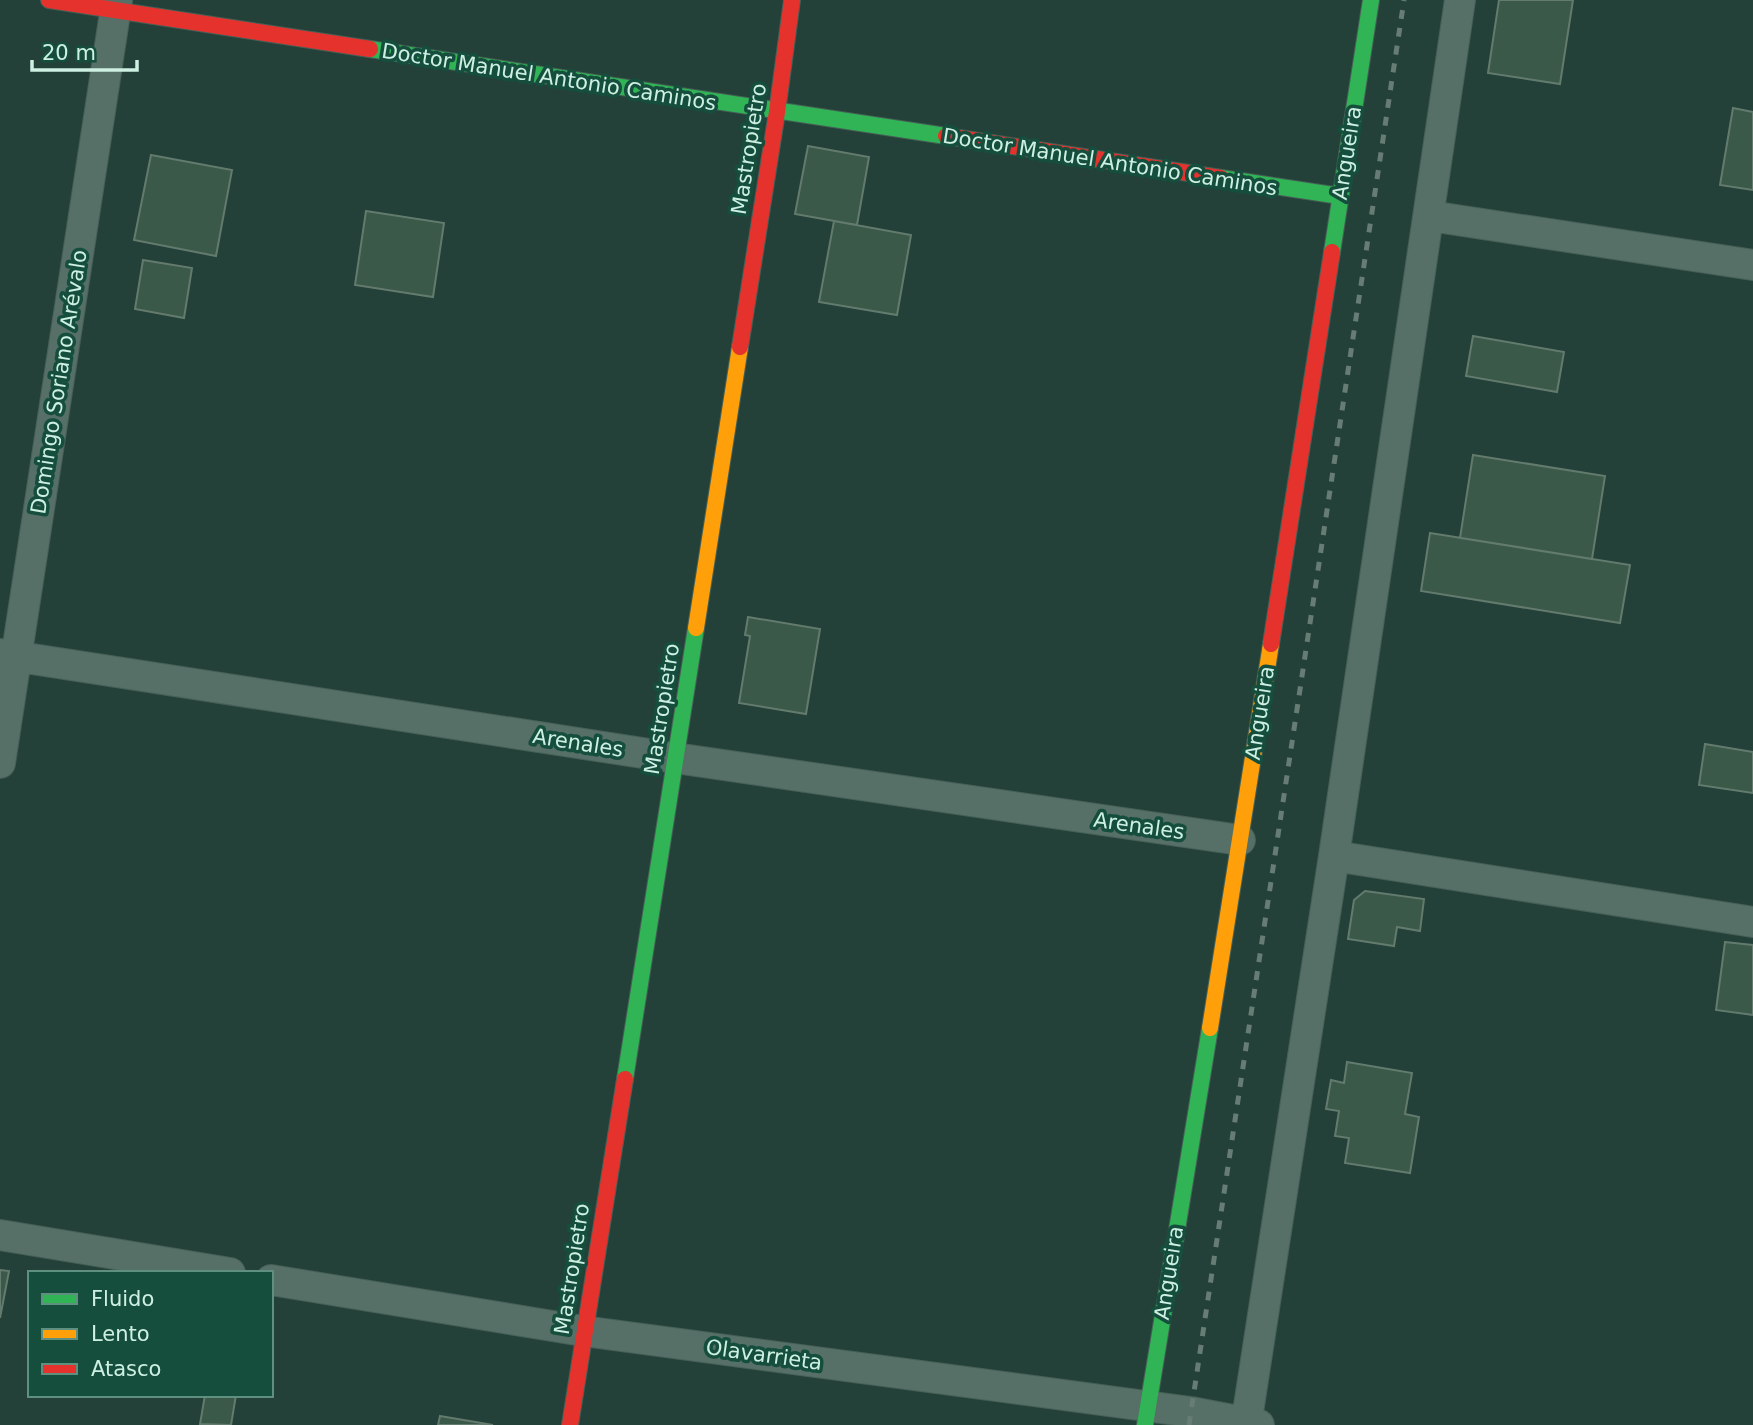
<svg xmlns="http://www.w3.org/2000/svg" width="1753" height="1425" font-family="'DejaVu Sans',sans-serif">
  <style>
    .building { fill: #3a5948; stroke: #637a6e; stroke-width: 2 }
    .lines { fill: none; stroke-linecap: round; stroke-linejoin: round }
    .street-casing { stroke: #465f57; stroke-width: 32 }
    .fast-casing { stroke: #465f57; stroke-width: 18 }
    .slow-casing { stroke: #465f57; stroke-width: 18 }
    .jam-casing { stroke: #465f57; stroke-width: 18 }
    .street { stroke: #566f67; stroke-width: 30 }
    .fast { stroke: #30b455; stroke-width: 16 }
    .slow { stroke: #ff9f0a; stroke-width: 16 }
    .jam { stroke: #e5322d; stroke-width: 16 }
    .rail { stroke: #667c75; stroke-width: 5; stroke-dasharray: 9 9; stroke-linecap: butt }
    .labels { text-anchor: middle; stroke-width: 7; stroke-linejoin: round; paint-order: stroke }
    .street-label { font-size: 21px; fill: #cdf0e2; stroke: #164e3d }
  </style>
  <rect width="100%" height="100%" fill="#234138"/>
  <path class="building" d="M1499 0H1573L1560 84 1488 73Z
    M1733 108 1753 112V190L1720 185Z
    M808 146 869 157 857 225 795 214Z
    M151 155 232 170 216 256 134 240Z
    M366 211 444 223 433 297 355 285Z
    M834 221 911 235 897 315 819 302Z
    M143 260 192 268 184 318 135 309Z
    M1473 336 1564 352 1557 392 1466 376Z
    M1473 455 1605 476 1592 559 1460 538Z
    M1430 533 1630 565 1620 623 1421 591Z
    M748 617 820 629 806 714 739 703 750 636 745 635Z
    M1705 744 1753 752V793L1699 785Z
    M1365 891 1424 899 1420 931 1397 927 1394 946 1348 939 1354 900Z
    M1725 942 1753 945V1015L1716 1010Z
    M1347 1062 1412 1073 1405 1114 1419 1117 1410 1173 1345 1163 1349 1138 1335 1136 1339 1111 1326 1109 1331 1080 1344 1083Z
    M0 1270 9 1271 0 1318Z
    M205 1395H236L231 1425 200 1424Z
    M440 1416 493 1425H438Z"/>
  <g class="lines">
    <defs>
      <path id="street" d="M1430 216 1753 265
        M0 654 675 758 1240 840
        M0 763 117 0
        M1334 856 1753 922
        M0 1235 230 1273
        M271 1280 583 1331 1191 1412 1259 1425
        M1246 1425 1334 856 1460 0"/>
      <path id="fast" d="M370 49 946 136
        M1221 178 1340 196
        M1332 252 1371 0
        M625 1079 696 628
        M1145 1425 1210 1028"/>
      <path id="slow" d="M696 628 740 347
        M1210 1028 1271 644"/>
      <path id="jam" d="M49 0 370 49
        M946 136 1221 178
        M740 347 777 112 792 0
        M1271 644 1332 252
        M570 1425 625 1079"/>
    </defs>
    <use href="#street" class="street-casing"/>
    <use href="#fast" class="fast-casing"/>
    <use href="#slow" class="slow-casing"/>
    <use href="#jam" class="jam-casing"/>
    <use href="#street" class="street"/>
    <use href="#fast" class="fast"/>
    <use href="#slow" class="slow"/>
    <use href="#jam" class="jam"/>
    <path class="rail" d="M1189 1425 1404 0"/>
  </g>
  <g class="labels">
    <g class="street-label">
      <text transform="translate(549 77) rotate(9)" y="7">Doctor Manuel Antonio Caminos</text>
      <text transform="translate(749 149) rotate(-81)" y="7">Mastropietro</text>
      <text transform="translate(1347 153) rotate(-81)" y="7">Angueira</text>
      <text transform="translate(1110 162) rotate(9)" y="7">Doctor Manuel Antonio Caminos</text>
      <text transform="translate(59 382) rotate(-81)" y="7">Domingo Soriano Arévalo</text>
      <text transform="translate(662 709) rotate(-81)" y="7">Mastropietro</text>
      <text transform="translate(1260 713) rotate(-81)" y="7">Angueira</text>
      <text transform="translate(578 743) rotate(9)" y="7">Arenales</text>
      <text transform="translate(1139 826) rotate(8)" y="7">Arenales</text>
      <text transform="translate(572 1269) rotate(-81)" y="7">Mastropietro</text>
      <text transform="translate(1169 1273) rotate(-81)" y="7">Angueira</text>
      <text transform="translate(764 1355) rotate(8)" y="7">Olavarrieta</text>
    </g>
  </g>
  <rect x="28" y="1271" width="245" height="126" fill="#164e3d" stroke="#5f8f7f" stroke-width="2"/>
  <rect x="42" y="1294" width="35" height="10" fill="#30b455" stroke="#5f8f7f" stroke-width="2"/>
  <text x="91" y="1306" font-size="21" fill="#cdf0e2">Fluido</text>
  <rect x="42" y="1329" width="35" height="10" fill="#ff9f0a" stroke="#5f8f7f" stroke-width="2"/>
  <text x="91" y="1341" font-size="21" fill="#cdf0e2">Lento</text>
  <rect x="42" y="1364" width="35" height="10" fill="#e5322d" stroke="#5f8f7f" stroke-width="2"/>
  <text x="91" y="1376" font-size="21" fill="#cdf0e2">Atasco</text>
  <path d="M32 60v10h105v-10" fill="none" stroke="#cdf0e2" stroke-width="3.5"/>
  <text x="42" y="60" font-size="21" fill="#cdf0e2" stroke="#164e3d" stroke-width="5" paint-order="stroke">20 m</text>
</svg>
